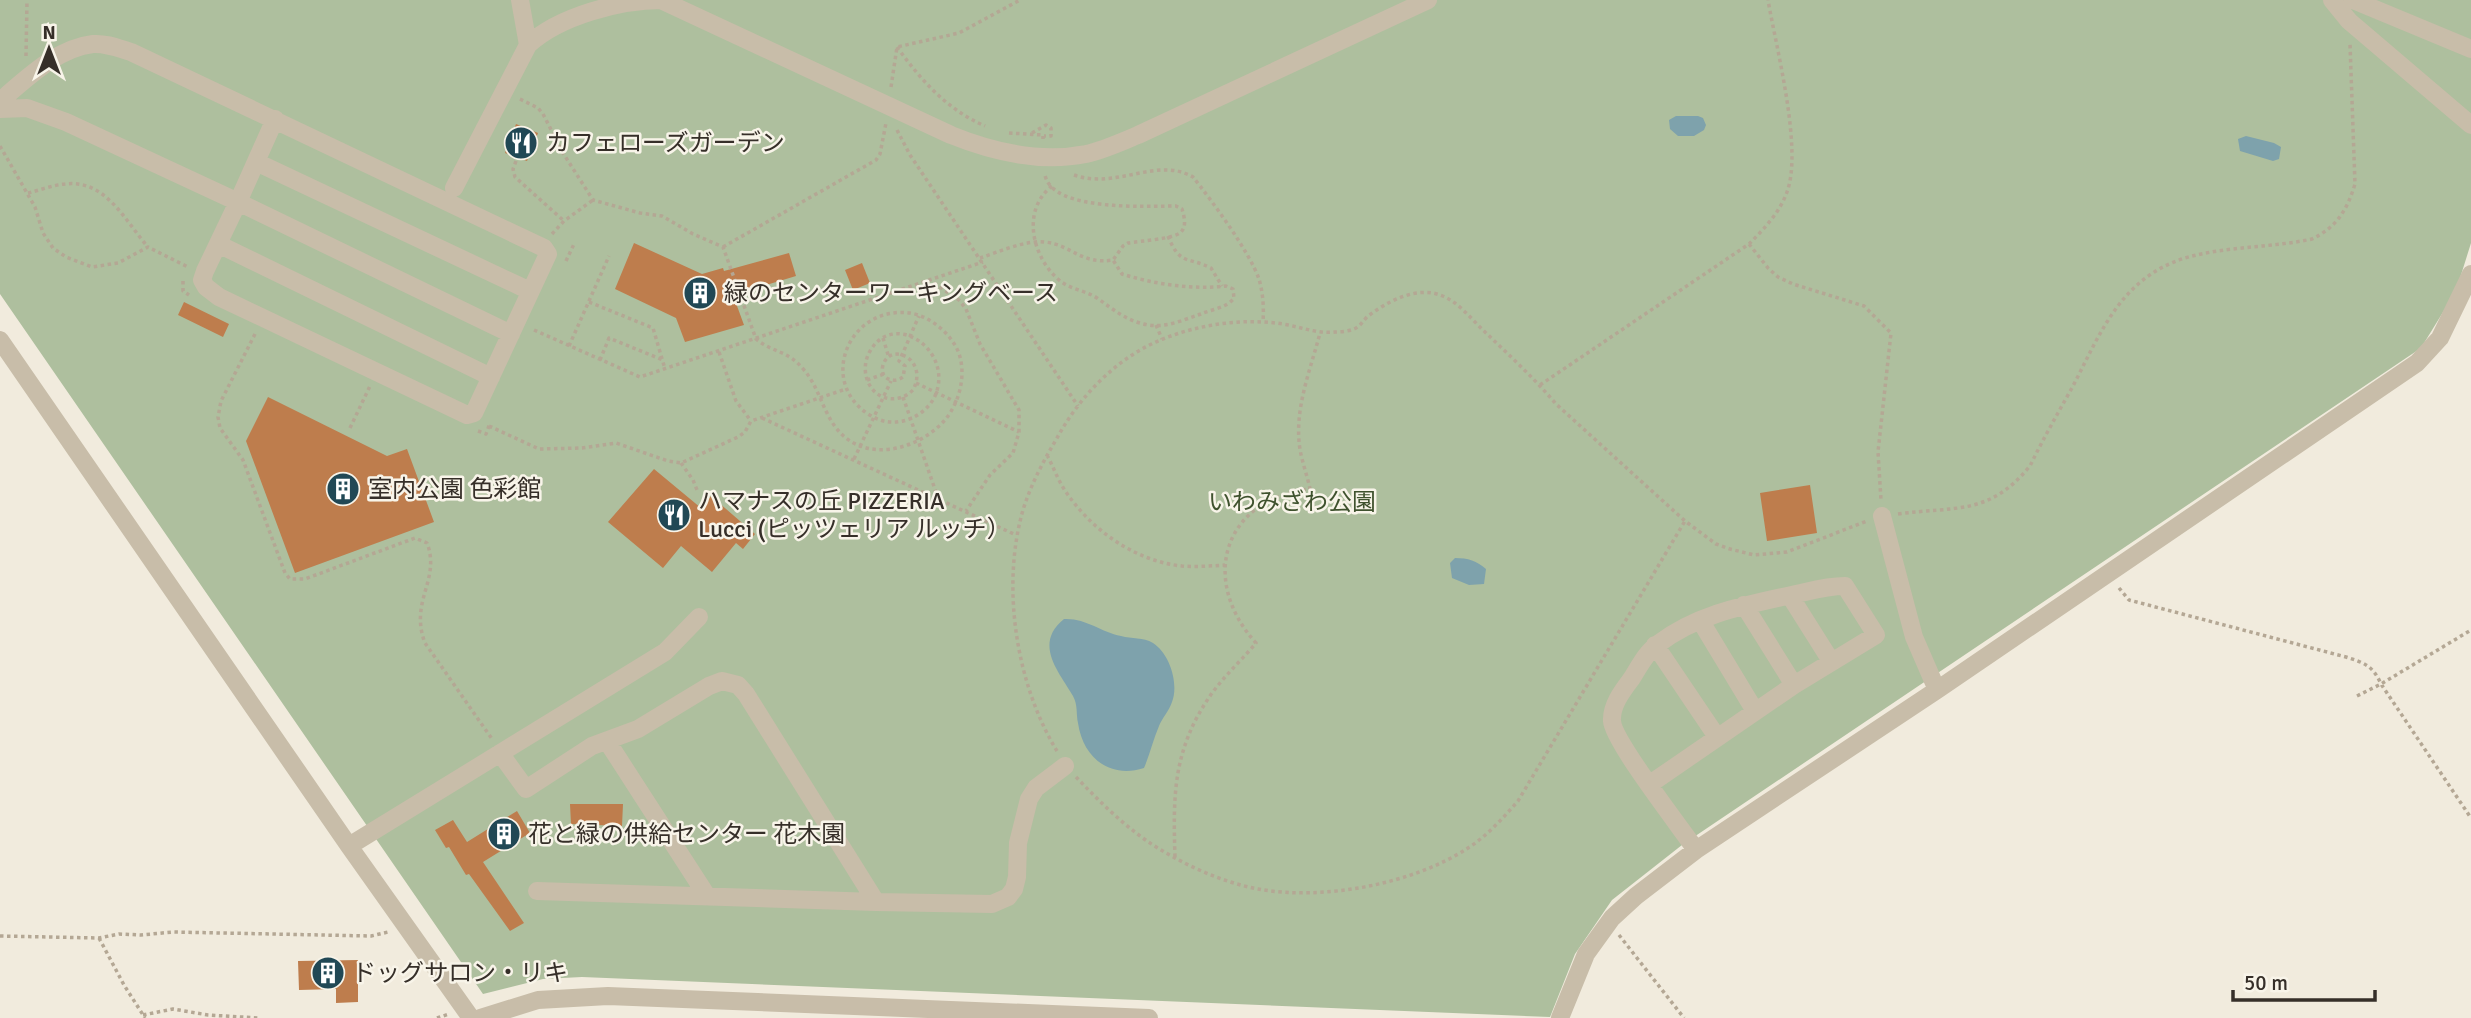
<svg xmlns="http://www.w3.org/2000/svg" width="2471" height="1018" font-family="Signika,'Noto Sans JP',sans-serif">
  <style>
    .green { fill: #aebf9e }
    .water { fill: #7ea2ac }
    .building { fill: #be7d4d }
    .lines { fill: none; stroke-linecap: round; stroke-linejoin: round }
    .path { stroke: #b4a794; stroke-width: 3.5; stroke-dasharray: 3.5 3.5; stroke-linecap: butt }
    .minor { stroke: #c8bda9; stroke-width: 18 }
    .labels { text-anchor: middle; stroke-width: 5; stroke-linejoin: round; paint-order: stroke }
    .poi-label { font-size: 24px; fill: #362f29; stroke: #f8f4e9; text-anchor: start }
    .park-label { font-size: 24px; fill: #3f522e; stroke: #f8f4e9 }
  </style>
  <rect width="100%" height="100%" fill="#f1ebdd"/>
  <path class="green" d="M0 0H2471V243L2456 291 2421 348 1682 845 1612 900 1575 954 1550 1017 582 977 543 979 483 994 0 294Z"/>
  <path class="water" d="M1676 116H1698L1703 118 1706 125 1704 130 1694 136H1678L1670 129 1669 120Z
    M2246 136 2274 143 2281 147 2279 159 2273 161 2240 151 2238 139Z
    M1455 558C1468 558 1477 561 1486 569L1484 584 1469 585 1452 578 1450 563Z
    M1064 619C1086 618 1101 632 1121 636 1132 639 1143 637 1153 643 1170 654 1179 684 1172 702 1169 711 1162 718 1159 726 1153 740 1150 754 1144 768 1110 779 1083 758 1078 723 1076 714 1078 705 1073 696 1059 672 1033 644 1064 619Z"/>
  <path class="building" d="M516 124 538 133 527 161 505 153Z
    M634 243 702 274 723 268 724 271 789 253 796 276 733 295 744 325 685 342 676 318 615 289Z
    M862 263 870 283 853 290 845 270Z
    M184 302 229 324 223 337 178 315Z
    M268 397 387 456 407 449 434 522 295 573 246 441Z
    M654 469 701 508 711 496 755 534 743 549 736 543 712 572 681 546 663 568 608 522Z
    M1810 485 1817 533 1767 541 1760 493Z
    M570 804H623L622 826 571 824Z
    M517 811 530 833 483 862 524 923 510 931 469 874 466 875 449 847 446 848 435 830 453 820 467 842Z
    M358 960V1002L336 1003V989L299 990 298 961Z"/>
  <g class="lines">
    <path class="path" d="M897 47C921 80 946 109 985 126
      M26 56 27 0
      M891 87 897 47 959 33 1020 0
      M520 99 538 108 543 114 563 153 593 200 640 213 662 216 693 234 723 247 756 339C773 353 788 350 804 370 818 386 822 408 834 425 861 465 917 451 944 421 960 403 967 373 958 351 950 333 930 316 910 313 850 305 817 380 868 414 879 421 890 424 903 421 916 418 929 409 935 396 955 350 892 308 869 353 864 363 864 374 869 384 878 401 899 404 913 390 929 360 891 341 883 365 879 379 894 384 903 377L905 366 899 361C906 347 912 331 919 316
      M897 130 910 155 1078 406
      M1009 133 1043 135V139
      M1032 133 1046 125 1051 128V136H1044
      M0 146 35 207 43 233 53 248 66 257 92 267 118 263 148 247 188 267
      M516 161 513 169 515 177 564 221
      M1074 175C1117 190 1157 156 1193 177 1212 201 1249 251 1259 279 1263 293 1264 307 1263 322
      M1052 186C1021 210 1032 257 1059 280 1071 290 1085 290 1097 298 1114 310 1128 322 1149 325 1167 328 1185 319 1201 314 1212 309 1227 308 1234 298L1233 289 1226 286C1192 290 1154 284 1122 274L1113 260
      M28 193C40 190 53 185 65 184 106 179 125 221 148 247
      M552 234 564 221 593 200
      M1168 236C1180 266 1187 256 1211 268L1222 286
      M1749 244 1768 268 1778 277 1793 284 1864 306 1891 333 1878 452 1881 500
      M723 247 876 160 880 154 886 123
      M980 258C999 252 1024 240 1045 242 1072 245 1081 265 1113 260L1123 246 1128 243C1140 241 1174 239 1181 232 1187 226 1184 216 1182 209L1176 206C1148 206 1052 212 1045 175
      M566 261 574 244
      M928 279 959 300 966 309 980 344 1019 410V432L1013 453 990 475 966 511
      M183 281V291L189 295
      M589 302 653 328 665 369
      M1156 325 1162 339
      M534 330 640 377 983 262
      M255 334 221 401 218 417 220 428 243 460 285 573 290 579H305L415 538 427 543C441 580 409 601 425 643L492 739
      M883 338 889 358
      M569 346 609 256
      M719 352 736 401 751 421
      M600 360 609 338 663 360
      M867 380 884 374
      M916 383 1019 432
      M1540 385 1749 244C1764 229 1780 212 1787 192 1803 149 1776 47 1768 0
      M903 397 938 498
      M762 418 1016 535
      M489 426 539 449 582 448 616 443 668 461 681 463 738 437 745 432 751 421 846 389
      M350 428 370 386
      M478 431 486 434 490 423
      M1047 455C1053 466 1057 478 1064 489 1090 529 1134 561 1182 566 1196 567 1211 566 1225 565
      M854 459 891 381
      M681 463 693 480 697 490
      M1898 514C1956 506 1989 516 2030 466 2043 439 2058 413 2073 386 2101 332 2121 278 2185 258 2226 246 2270 248 2312 239 2337 227 2347 210 2355 184L2350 44
      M2119 588 2129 600 2346 657C2365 663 2373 666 2381 684L2471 818
      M2357 696 2381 684 2471 630
      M1057 751C1016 684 1001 586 1023 510 1031 484 1043 462 1057 438 1080 396 1117 357 1163 339 1200 324 1244 318 1283 324 1301 327 1317 334 1335 332 1342 332 1350 331 1356 328 1361 325 1363 321 1367 317 1386 302 1416 286 1440 295 1458 301 1471 319 1485 332 1509 355 1534 378 1556 404L1685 521 1716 544 1730 549 1754 555 1787 552 1867 521
      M1076 777C1098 800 1120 822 1147 841 1178 862 1220 882 1258 889 1323 901 1413 884 1468 848 1487 836 1503 818 1518 801L1685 521
      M1175 857C1173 795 1173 750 1210 696 1223 677 1241 661 1256 643 1199 580 1223 499 1310 489 1307 474 1300 457 1299 441 1296 404 1311 368 1320 333
      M1619 935 1684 1018
      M0 936 99 938 119 934 141 935 173 932 371 936 388 932
      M99 938 124 985 145 1018
      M143 1015 173 1009 208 1015 258 1018
      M437 1018 449 1014"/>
    <path class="minor" d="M520 0 528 45
      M661 0 951 135C993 152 1040 163 1086 154 1104 150 1121 142 1138 135L1428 0
      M2332 0 2349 21 2471 125
      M2353 0 2471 49
      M0 101C26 79 57 48 93 44 106 43 118 48 131 52L544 248 548 254 474 413 467 415 219 297 206 287 202 280 205 271 238 202 66 122 27 108 0 109
      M275 119 238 202 511 334
      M256 162 530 291
      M454 188 528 45C559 16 620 0 662 0
      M218 244 491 377
      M0 340 349 846 471 1018
      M1882 516 1914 637 1937 690
      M1790 596 1831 661
      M1744 605 1794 685
      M1700 620 1755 711
      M1655 645 1717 737
      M607 741 707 896
      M500 753 526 789 592 746 638 729 709 686 722 681 738 685 746 694 876 902 537 891
      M1650 784 1794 685 1876 635 1845 586C1823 586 1808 592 1787 596 1741 606 1696 615 1658 644 1647 651 1639 667 1632 678 1623 690 1611 705 1612 721 1613 741 1681 828 1696 850
      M349 846 665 652 699 617
      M876 902 992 904 1008 897 1014 889 1017 877 1018 843 1029 799 1036 788 1065 766
      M480 1018 538 1000 608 996 1149 1018
      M1560 1018 1586 954 1612 918 1636 896 1696 850 1937 690 2417 363 2440 338 2471 274"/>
  </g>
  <defs>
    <symbol id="restaurant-disc" viewBox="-11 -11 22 22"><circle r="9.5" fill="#214855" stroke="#f8f4e9"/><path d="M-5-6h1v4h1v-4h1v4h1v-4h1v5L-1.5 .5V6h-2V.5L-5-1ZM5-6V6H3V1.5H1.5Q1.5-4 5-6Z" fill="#fff"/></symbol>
    <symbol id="building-disc" viewBox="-11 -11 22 22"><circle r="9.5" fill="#214855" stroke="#f8f4e9"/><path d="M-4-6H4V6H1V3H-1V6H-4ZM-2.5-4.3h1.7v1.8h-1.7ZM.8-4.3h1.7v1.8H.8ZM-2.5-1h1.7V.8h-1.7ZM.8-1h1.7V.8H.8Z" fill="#fff"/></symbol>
  </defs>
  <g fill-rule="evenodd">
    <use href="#restaurant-disc" x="502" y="124" width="38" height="38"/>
    <use href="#building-disc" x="681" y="274" width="38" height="38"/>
    <use href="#building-disc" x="324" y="470" width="38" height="38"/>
    <use href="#restaurant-disc" x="655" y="496" width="38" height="38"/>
    <use href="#building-disc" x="485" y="815" width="38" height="38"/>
    <use href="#building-disc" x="309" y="954" width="38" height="38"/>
  </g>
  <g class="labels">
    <g class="poi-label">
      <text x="546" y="151">カフェローズガーデン</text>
      <text x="724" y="301">緑のセンターワーキングベース</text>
      <text x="368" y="497">室内公園 色彩館</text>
      <text x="698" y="509">ハマナスの丘 PIZZERIA<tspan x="698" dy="28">Lucci (ピッツェリア ルッチ）</tspan></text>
      <text x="528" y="842">花と緑の供給センター 花木園</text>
      <text x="352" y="981">ドッグサロン・リキ</text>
    </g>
    <g class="park-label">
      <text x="1292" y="510">いわみざわ公園</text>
    </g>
  </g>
  <g transform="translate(49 49)" stroke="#f8f4e9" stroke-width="5" paint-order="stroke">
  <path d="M0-5L12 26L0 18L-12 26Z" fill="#362f29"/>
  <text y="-10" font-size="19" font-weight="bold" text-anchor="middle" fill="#362f29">N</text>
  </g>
  <path d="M2233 990v10h142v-10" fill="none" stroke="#362f29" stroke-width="3.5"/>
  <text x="2244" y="990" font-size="21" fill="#362f29" stroke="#f8f4e9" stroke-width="5" paint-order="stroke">50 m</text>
</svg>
